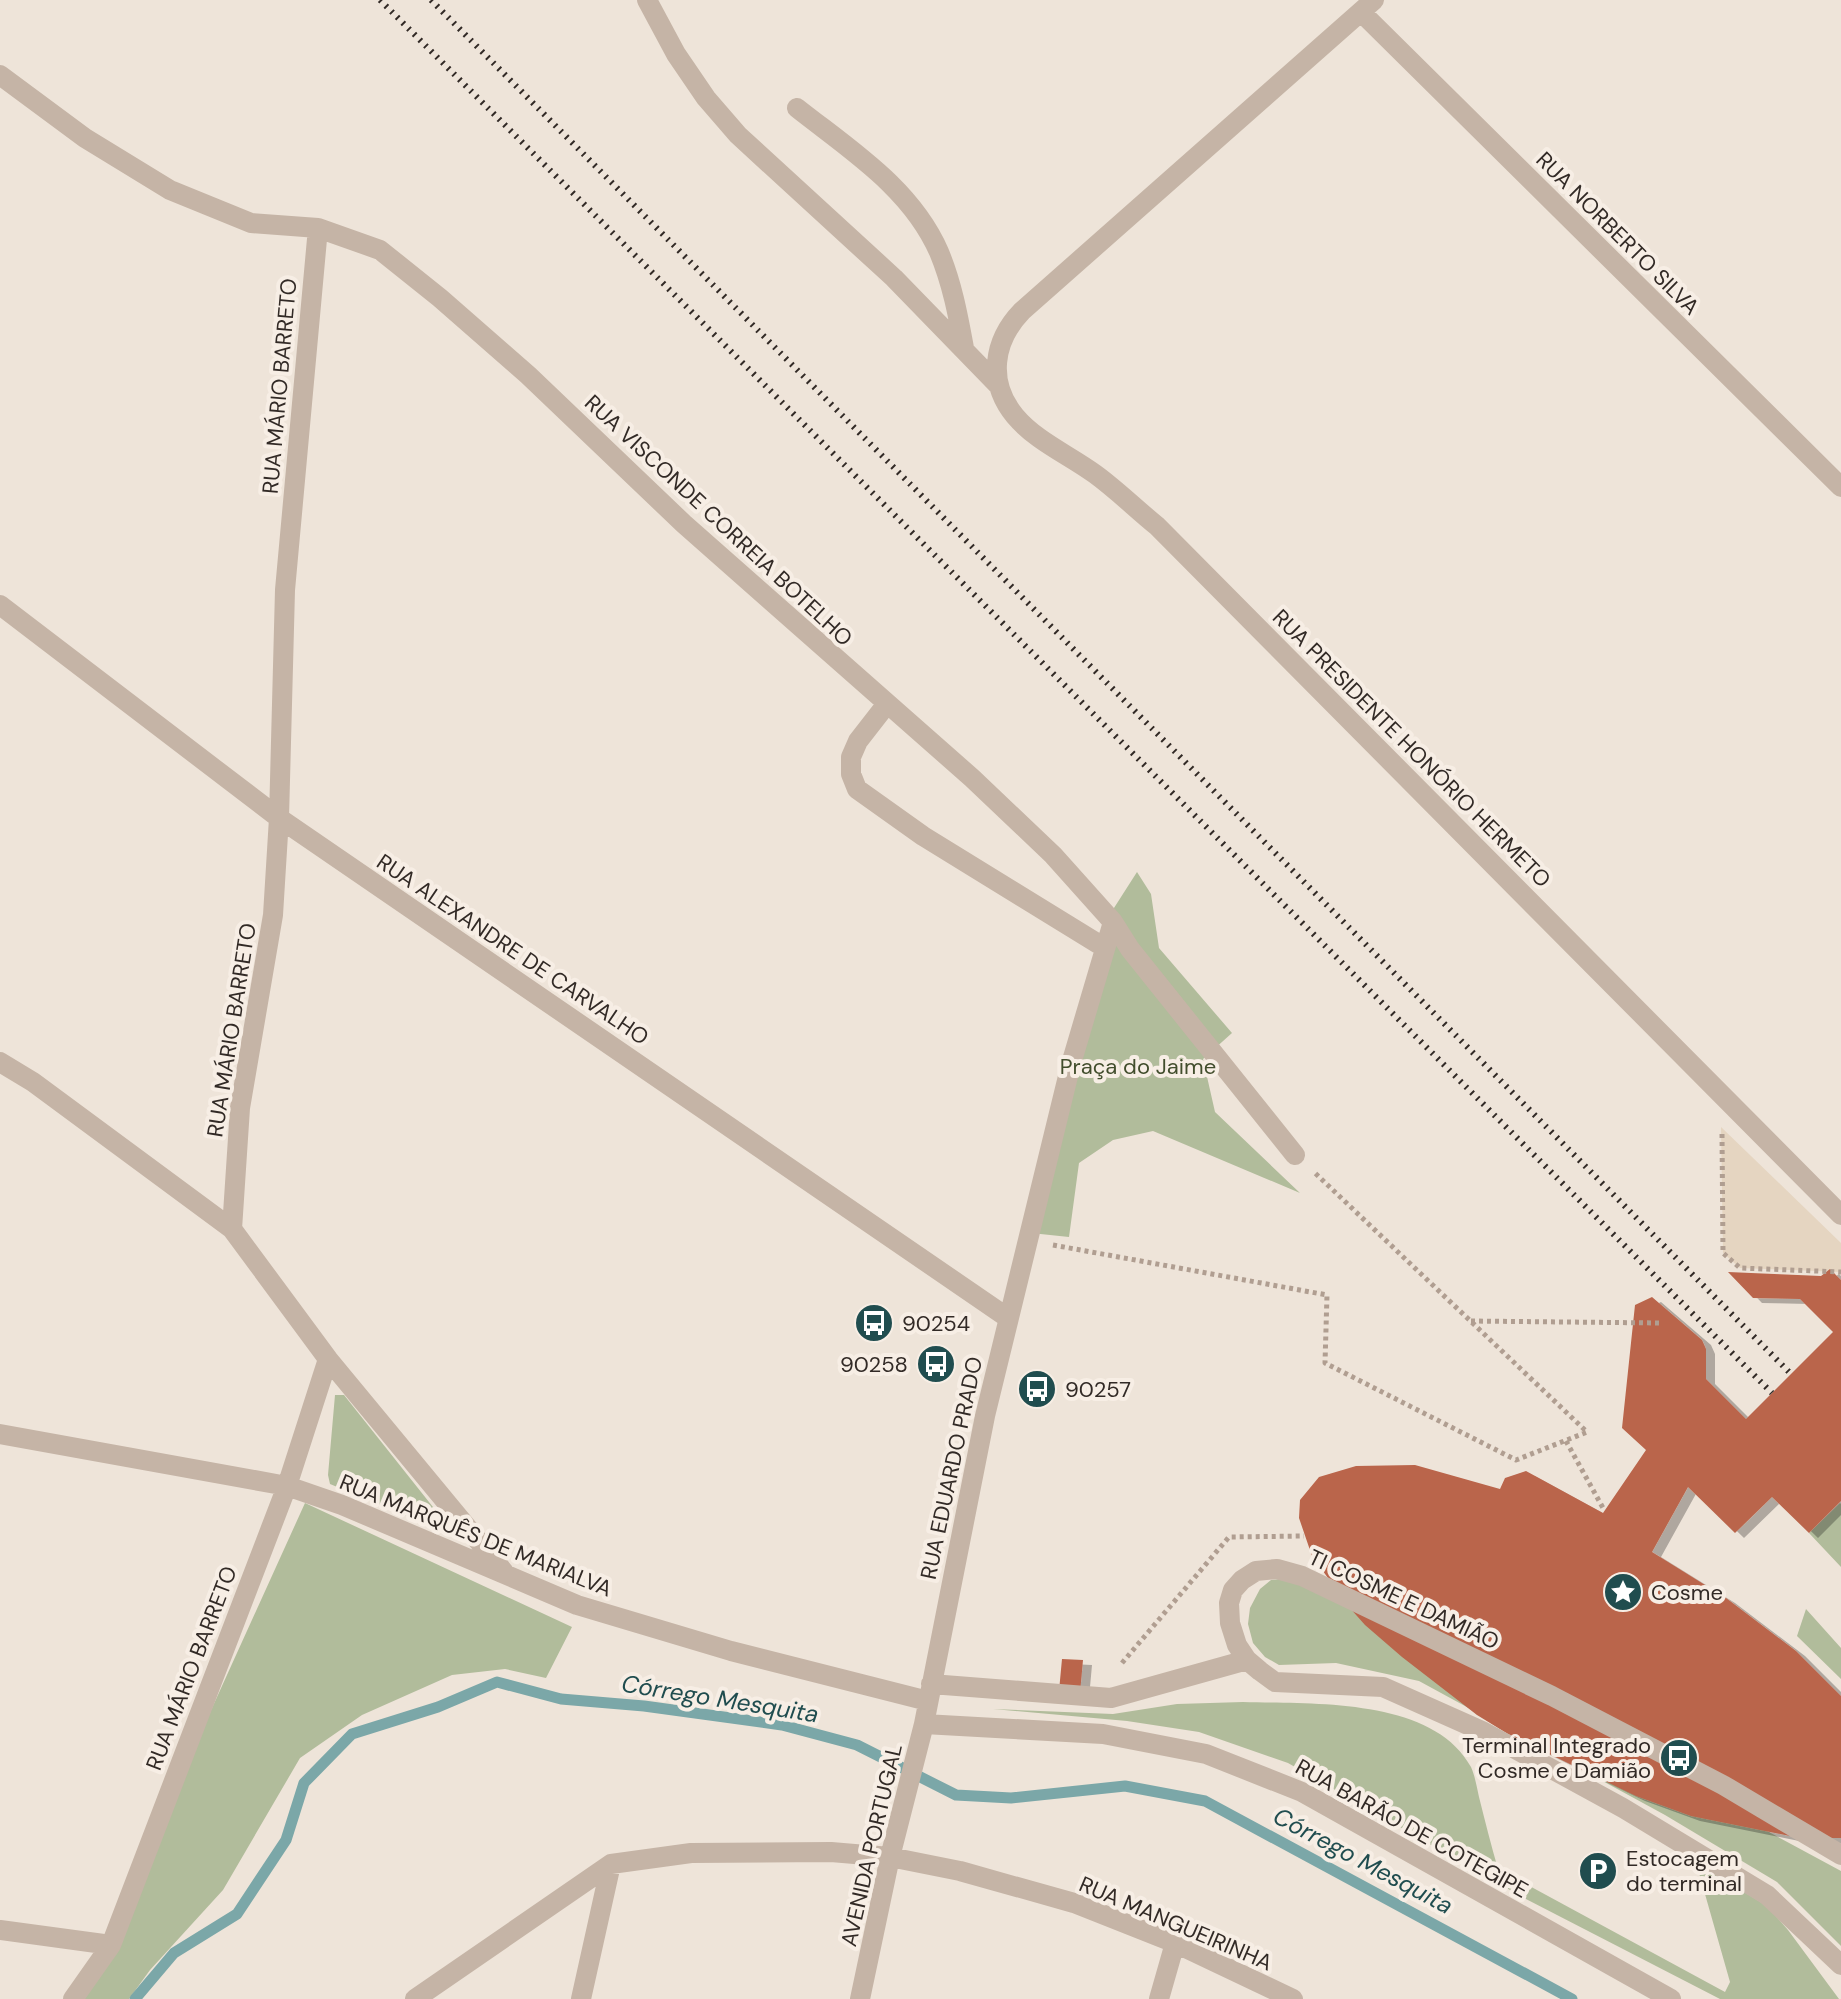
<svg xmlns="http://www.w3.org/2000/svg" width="1841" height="1999" font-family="'DM Sans',sans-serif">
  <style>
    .green { fill: #b1bc9b }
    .plaza { fill: #e5d5c1 }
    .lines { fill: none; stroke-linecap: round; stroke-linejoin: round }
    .stream { stroke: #7ba7a8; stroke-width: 11 }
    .building { fill: #ba654b; filter: url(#shadow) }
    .path { stroke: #b09e91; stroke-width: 5; stroke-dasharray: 4 4; stroke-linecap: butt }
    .minor { stroke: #c5b4a6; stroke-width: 20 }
    .rail { stroke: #322a26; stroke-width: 6; stroke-dasharray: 2 6; stroke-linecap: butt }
    .labels { text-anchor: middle; stroke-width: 8; stroke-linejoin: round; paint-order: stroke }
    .street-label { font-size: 22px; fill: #322a26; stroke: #f7eee5 }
    .park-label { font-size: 22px; fill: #424e2d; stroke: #f7eee5 }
    .poi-label { font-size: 22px; fill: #322a26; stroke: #f7eee5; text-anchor: start }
    .water-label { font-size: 24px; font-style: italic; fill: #204d4f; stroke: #f7eee5 }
  </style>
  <defs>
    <filter id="shadow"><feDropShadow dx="9" dy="5" stdDeviation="0" flood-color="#0004"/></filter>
  </defs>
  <rect width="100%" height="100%" fill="#eee4d9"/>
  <path class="green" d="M1137 872 1151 894 1159 948 1232 1033 1203 1059 1215 1112 1300 1193 1153 1131 1113 1140 1079 1163 1069 1237 1031 1233 1105 922Z
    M335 1395H344L456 1536 330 1484 328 1475Z
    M305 1503 572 1627 546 1678 505 1669 452 1675 362 1715 300 1758 223 1890 150 1970 129 1999H80Z
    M1840 1503 1841 1504V1567L1809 1533Z
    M1289 1578 1309 1583 1841 1871V1946L1777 1882 1665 1815 1419 1681 1336 1663 1279 1665 1265 1657 1253 1643 1248 1624 1250 1608 1260 1589 1271 1580Z
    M1806 1609 1841 1648V1679L1797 1636Z
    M1243 1702C1311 1704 1433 1697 1471 1767 1475 1776 1477 1788 1479 1797 1485 1821 1491 1845 1498 1869L1725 1992 1730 1982 1699 1873 1716 1875 1767 1906 1788 1930 1839 1999H1720L1524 1898 1288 1763 1199 1732 1127 1721 993 1709 1113 1714 1177 1704Z"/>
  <path class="plaza" d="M1721 1127 1841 1243V1272L1740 1268 1723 1253Z"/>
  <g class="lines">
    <path class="stream" d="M135 1999 174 1953 237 1914 286 1840 304 1783 352 1734 438 1707 497 1682 561 1699 644 1706 782 1725 857 1745 956 1795 1011 1798 1125 1786 1205 1801 1572 1999"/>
  </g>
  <path class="building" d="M1830 1269 1841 1280V1501L1809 1533 1772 1497 1735 1533 1688 1487 1652 1552 1726 1598 1796 1651 1841 1696V1838H1800L1691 1816 1636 1796 1508 1734 1477 1715 1402 1657 1365 1625 1349 1607 1312 1556 1299 1518 1300 1500 1319 1477 1356 1466 1415 1465 1500 1489 1505 1478 1526 1471 1603 1513 1646 1450 1622 1428 1635 1305 1652 1297 1702 1340 1706 1349V1379L1746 1419 1833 1332 1800 1299 1753 1298 1728 1272 1821 1276Z
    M1062 1659 1083 1660 1080 1693 1059 1691Z"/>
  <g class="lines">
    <path class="path" d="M1722 1134 1723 1253 1740 1268 1841 1272
      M1053 1245 1327 1295 1325 1363 1516 1460 1587 1432 1314 1172
      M1471 1321 1659 1323
      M1566 1441 1603 1508
      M1122 1663 1229 1537 1304 1536"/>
    <path class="minor" d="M647 0 676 54 706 98 738 135 894 278 998 385
      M1374 0 1022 311C993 341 987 382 1015 416 1036 441 1069 455 1095 474 1117 490 1136 509 1157 526L1841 1215
      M1361 12 1841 487
      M0 75 85 138 170 190 251 223 318 228 380 250 440 298 528 375 684 524 972 778 1053 855 1113 922 1130 949 1295 1155
      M797 108C850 150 911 188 939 252 952 283 958 315 964 348
      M0 605 279 818 1008 1318
      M886 705 858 741 851 757V774L857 789 923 836 1105 948
      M0 1062 33 1082 232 1229 328 1359 504 1572
      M232 1229 240 1108 273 915 279 818 285 590 318 228
      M0 1434 287 1486 342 1505 577 1605 731 1651 928 1701
      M931 1684 1111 1698 1247 1660
      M924 1724 1103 1734 1206 1754 1302 1792 1671 1999
      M1841 1855 1723 1785 1552 1696 1302 1576 1277 1569 1256 1571 1242 1580 1233 1590 1229 1603 1230 1623 1237 1645 1247 1660 1260 1671 1275 1682 1383 1687 1484 1732 1623 1808 1767 1895 1841 1965
      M0 1930 111 1945
      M73 1999 111 1945 287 1486 328 1359
      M415 1999 611 1864 691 1853 831 1852 890 1857 960 1871 1074 1903 1175 1943 1293 1999
      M581 1999 611 1864
      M860 1999 890 1857 924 1724 985 1416 1071 1064 1113 922
      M1159 1999 1175 1943"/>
    <path class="rail" d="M380 0 1772 1393
      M431 0 1791 1374"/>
  </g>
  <defs>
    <symbol id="bus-disc" viewBox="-11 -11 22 22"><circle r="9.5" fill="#204d4f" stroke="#f7eee5"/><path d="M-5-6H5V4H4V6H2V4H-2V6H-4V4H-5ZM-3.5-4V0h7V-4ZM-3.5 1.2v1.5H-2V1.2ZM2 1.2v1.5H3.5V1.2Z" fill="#fff"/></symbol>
    <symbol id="sight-disc" viewBox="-11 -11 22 22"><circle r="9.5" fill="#204d4f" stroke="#f7eee5"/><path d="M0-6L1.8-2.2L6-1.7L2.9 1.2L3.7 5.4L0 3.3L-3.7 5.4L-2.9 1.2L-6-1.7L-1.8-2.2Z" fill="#fff"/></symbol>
    <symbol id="parking-disc" viewBox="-11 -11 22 22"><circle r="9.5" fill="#204d4f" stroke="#f7eee5"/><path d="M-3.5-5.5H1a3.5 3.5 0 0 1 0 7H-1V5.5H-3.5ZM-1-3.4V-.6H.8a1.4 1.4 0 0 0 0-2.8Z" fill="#fff"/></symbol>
  </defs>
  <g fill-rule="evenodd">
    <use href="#bus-disc" x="852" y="1301" width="44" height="44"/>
    <use href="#bus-disc" x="914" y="1342" width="44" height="44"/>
    <use href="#bus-disc" x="1015" y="1367" width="44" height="44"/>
    <use href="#sight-disc" x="1601" y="1570" width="44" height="44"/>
    <use href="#bus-disc" x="1657" y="1736" width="44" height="44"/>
    <use href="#parking-disc" x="1576" y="1849" width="44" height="44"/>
  </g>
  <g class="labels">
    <g class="street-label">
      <text transform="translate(1618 233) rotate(45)" y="8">RUA NORBERTO SILVA</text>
      <text transform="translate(279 386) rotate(-85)" y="8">RUA MÁRIO BARRETO</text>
      <text transform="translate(719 520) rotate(43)" y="8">RUA VISCONDE CORREIA BOTELHO</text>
      <text transform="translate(1412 748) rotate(45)" y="8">RUA PRESIDENTE HONÓRIO HERMETO</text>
      <text transform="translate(513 949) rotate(34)" y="8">RUA ALEXANDRE DE CARVALHO</text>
      <text transform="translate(231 1030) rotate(-81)" y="8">RUA MÁRIO BARRETO</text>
      <text transform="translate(951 1468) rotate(-78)" y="8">RUA EDUARDO PRADO</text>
      <text transform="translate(476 1535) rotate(22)" y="8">RUA MARQUÊS DE MARIALVA</text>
      <text transform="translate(1404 1599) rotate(25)" y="8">TI COSME E DAMIÃO</text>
      <text transform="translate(191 1668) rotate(-69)" y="8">RUA MÁRIO BARRETO</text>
      <text transform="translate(1412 1828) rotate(29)" y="8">RUA BARÃO DE COTEGIPE</text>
      <text transform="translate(871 1845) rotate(-77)" y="8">AVENIDA PORTUGAL</text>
      <text transform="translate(1176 1923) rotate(23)" y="8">RUA MANGUEIRINHA</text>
    </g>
    <g class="park-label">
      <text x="1138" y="1074">Praça do Jaime</text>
    </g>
    <g class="poi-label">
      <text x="902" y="1331">90254</text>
      <text x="908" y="1372" text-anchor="end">90258</text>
      <text x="1065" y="1397">90257</text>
      <text x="1651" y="1600">Cosme</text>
      <text x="1651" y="1753" text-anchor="end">Terminal Integrado<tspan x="1651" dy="25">Cosme e Damião</tspan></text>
      <text x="1626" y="1866">Estocagem<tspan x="1626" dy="25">do terminal</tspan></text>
    </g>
    <g class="water-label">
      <text transform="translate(720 1699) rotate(9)" y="8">Córrego Mesquita</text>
      <text transform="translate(1363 1861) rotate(28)" y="8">Córrego Mesquita</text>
    </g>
  </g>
</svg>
